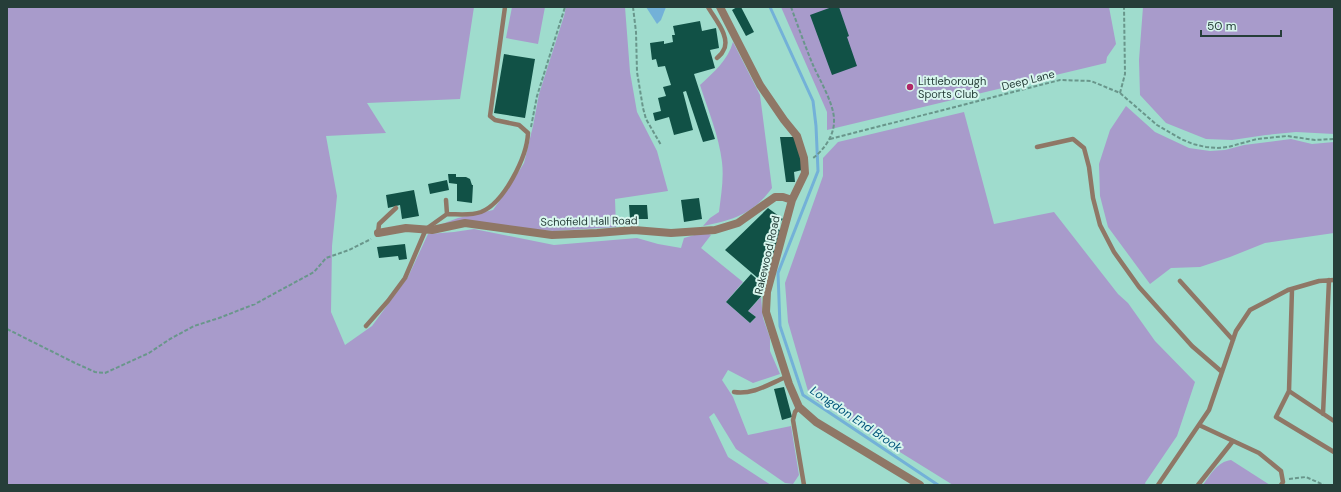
<svg xmlns="http://www.w3.org/2000/svg" width="1341" height="492" font-family="'DM Sans',sans-serif">
  <style>
    .green { fill: #a89bcb }
    .water { fill: #73b1d8 }
    .lines { fill: none; stroke-linecap: round; stroke-linejoin: round }
    .stream { stroke: #73b1d8; stroke-width: 3 }
    .building { fill: #115146 }
    .path { stroke: #69968b; stroke-width: 2; stroke-dasharray: 4 2; stroke-linecap: butt }
    .service { stroke: #8f7766; stroke-width: 4.5 }
    .minor { stroke: #8f7766; stroke-width: 8 }
    .poi-dot { fill: #b02767; stroke: #d8f6ee; stroke-width: 1.5 }
    .labels { text-anchor: middle; stroke-width: 4; stroke-linejoin: round; paint-order: stroke }
    .street-label { font-size: 11px; fill: #263e39; stroke: #d8f6ee }
    .poi-label { font-size: 11px; fill: #263e39; stroke: #d8f6ee; text-anchor: start }
    .water-label { font-size: 12px; font-style: italic; fill: #00547a; stroke: #d8f6ee }
  </style>
  <rect width="100%" height="100%" fill="#9fdccd"/>
  <path class="green" d="M7 7H474L460 99 367 103 386 133 326 136 337 196 332 246 331 312 345 345 372 326 408 277 428 234 454 232 474 229 554 245 637 238 658 244 681 248 684 238 705 232 711 235 701 248 743 282 726 302 750 323 756 317 748 311 761 297 763 318 770 338V351L780 374 753 383 728 370 722 380 733 397 748 435 791 426 799 475 793 484 785 483 736 449 714 413 709 417 728 457 771 485H7Z
    M512 7H545L538 44 506 38Z
    M566 7H625L630 72 637 112 657 151 668 191 615 199 616 227 554 231 442 224 458 218 493 210 508 189 524 163 533 126 539 94 564 16Z
    M781 7H1109L1116 44 1107 57 1106 63 827 130V112Z
    M1143 7H1334V134L1296 132 1266 135 1232 140 1206 139 1166 123 1140 95 1139 60Z
    M733 42 760 95 772 188C753 214 733 220 703 226L710 218 719 212C721 195 724 179 722 162 719 136 708 110 700 85 714 72 728 60 733 42Z
    M1126 106 1155 132 1189 148 1210 151 1225 150 1244 145 1291 139 1312 144 1334 142V233L1265 243 1230 257 1200 267 1171 268 1150 284 1108 227 1100 196 1099 164 1110 130Z
    M964 112 994 224 1054 212 1118 294 1128 303 1155 341 1195 382 1177 436 1145 483 1146 485H953L816 400 808 391 788 322 785 283 823 176V158L838 142Z
    M1231 460 1270 485H1203C1211 474 1217 462 1231 460Z"/>
  <path class="water" d="M646 7H666L661 20 657 24Z"/>
  <g class="lines">
    <path class="stream" d="M770 7 813 101 816 126 818 171 778 273 780 326 803 395 938 485"/>
  </g>
  <path class="building" d="M737 7H741L754 32 746 36 732 10Z
    M832 7H839L849 36 847 37 857 66 832 75 810 15Z
    M700 21 702 31 716 28 719 48 710 50 715 68 694 74 715 139 703 142 686 91 683 92 693 130 674 135 669 117 655 121 653 113 661 111 658 98 666 96 663 87 671 85 665 66 658 67 656 59 652 60 650 43 664 41V44L673 42 672 35H675L673 26Z
    M504 54 535 59 525 118 494 113Z
    M780 137H794L800 152 802 170 794 172 795 182H786Z
    M448 174H456V177H466L470 179 472 185H473L472 203 457 201V184L449 183Z
    M447 180 449 190 430 194 428 184Z
    M414 190 419 216 402 219 400 205 388 208 386 195Z
    M699 198 702 219 684 222 681 200Z
    M629 205H647L648 219H630Z
    M768 208 783 219 775 227 781 231 766 285 725 250Z
    M405 244 407 259 399 260 398 256 379 258 377 247Z
    M751 274 766 287 765 292 748 311 756 317 750 323 726 302Z
    M784 387 792 417 782 420 774 389Z"/>
  <g class="lines">
    <path class="path" d="M633 7 636 32 637 72 643 108 646 119 661 145
      M791 7C798 26 805 46 813 65 820 81 835 105 834 122 834 136 823 151 813 158
      M1120 93 1125 74 1124 7
      M531 127 537 96 565 7
      M830 139 1060 80 1091 81 1120 93 1157 125 1181 139 1193 144 1206 147 1217 148 1228 147 1257 139 1287 136 1315 140 1334 139
      M7 329 75 363 95 372 105 373 149 353 170 339 194 326 219 318 255 304 314 272 326 258 349 250 371 239
      M1289 479 1306 477 1324 485"/>
    <path class="service" d="M708 7C714 18 732 38 723 51 722 54 719 56 717 58
      M1037 147 1073 139 1084 148 1089 167 1093 198 1100 225 1114 252 1139 287 1192 346 1222 372
      M447 214C458 214 470 216 481 212 504 203 527 157 528 133L519 125 495 120 490 116 505 7
      M378 233 379 224 396 208
      M1180 281 1233 340
      M1292 289 1289 391 1334 421
      M366 326 388 301 405 278 426 229 447 214 446 200
      M1289 391 1276 417 1334 452
      M734 392C753 395 769 384 786 377
      M799 407 795 412 793 420 804 485
      M1323 414 1329 280
      M1199 425 1259 453 1281 471 1283 482 1281 485
      M1158 485 1209 410 1236 331 1250 310 1288 290 1319 281 1334 280
      M1198 485 1233 441"/>
    <path class="minor" d="M720 7 760 85 784 120 797 136 804 158 805 173 792 200 767 292 766 312 789 384 799 407 816 422 920 485
      M378 233 406 228 432 230 465 223 552 235 597 233 634 230 671 233 715 230 738 223 775 197H783L792 200"/>
  </g>
  <circle class="poi-dot" cx="910" cy="87" r="4"/>
  <g class="labels">
    <g class="street-label">
      <text transform="translate(1028 80) rotate(-14)" y="4">Deep Lane</text>
      <text transform="translate(589 221) rotate(-1)" y="4">Schofield Hall Road</text>
      <text transform="translate(767 255) rotate(-77)" y="4">Rakewood Road</text>
    </g>
    <g class="poi-label">
      <text x="918" y="85">Littleborough<tspan x="918" dy="13">Sports Club</tspan></text>
    </g>
    <g class="water-label">
      <text transform="translate(856 419) rotate(34)" y="4">Longdon End Brook</text>
    </g>
  </g>
  <rect width="1341" height="492" fill="none" stroke="#263e39" stroke-width="16"/>
  <path d="M1201 30v6h80v-6" fill="none" stroke="#263e39" stroke-width="2"/>
  <text x="1207" y="30" font-size="12" fill="#263e39" stroke="#d8f6ee" stroke-width="3" paint-order="stroke">50 m</text>
</svg>
